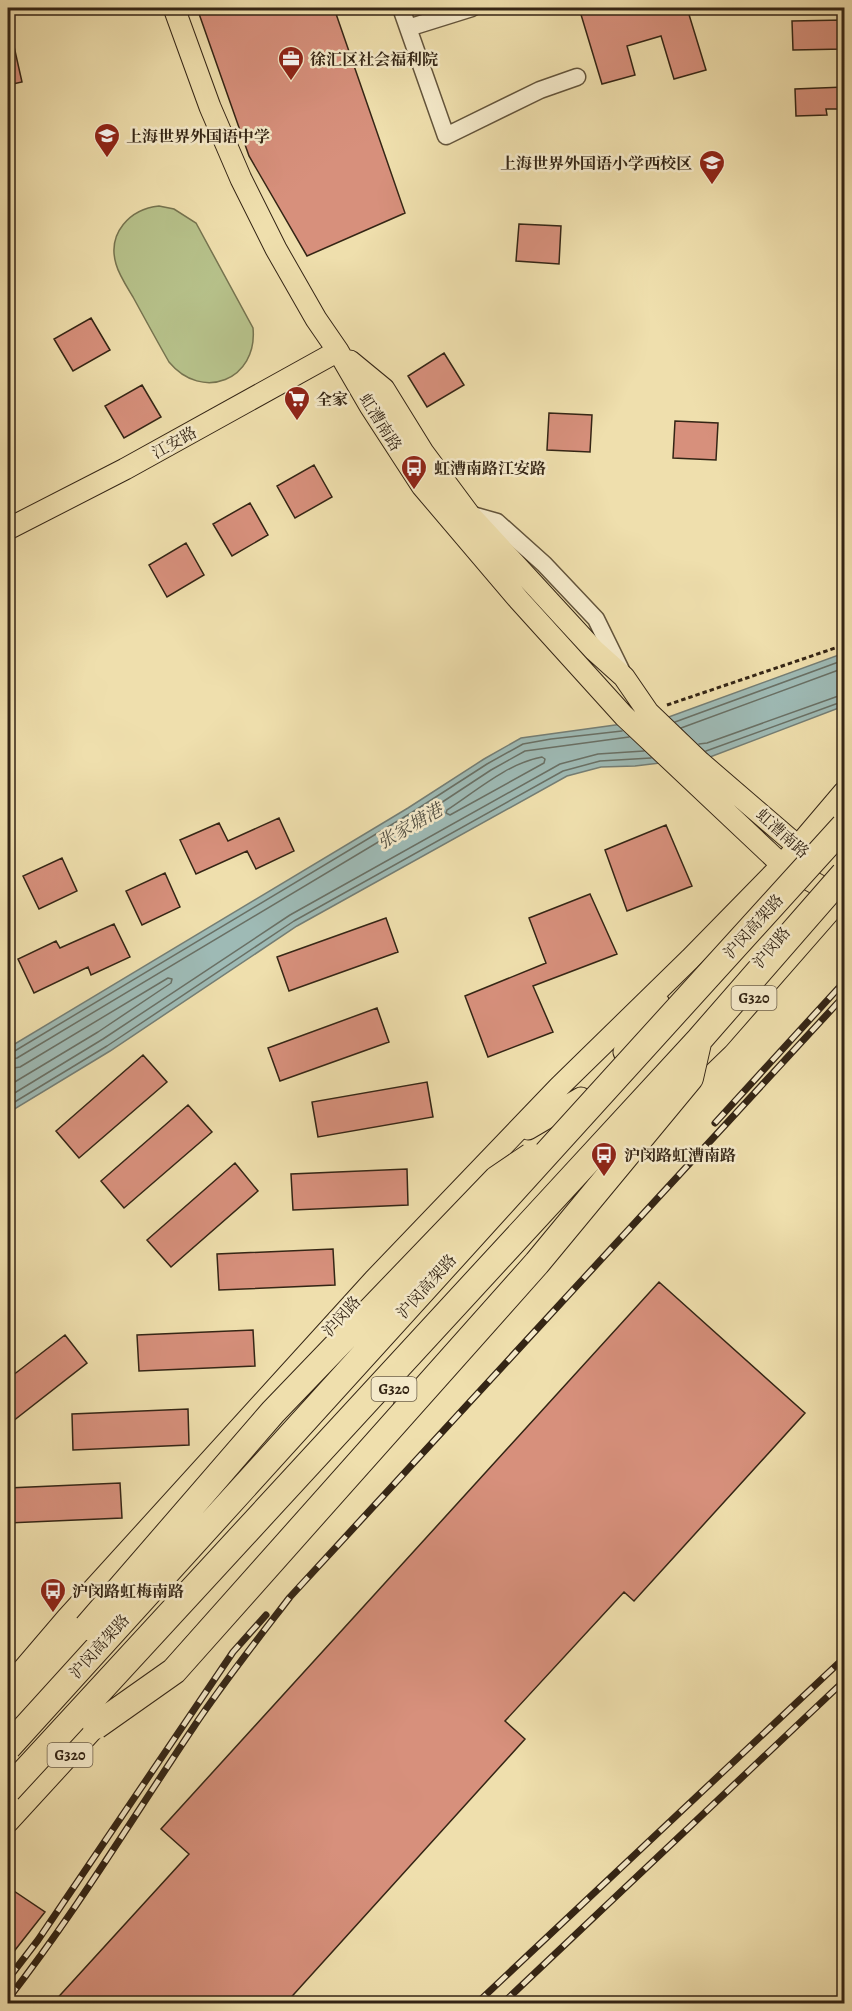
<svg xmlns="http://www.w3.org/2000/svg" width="852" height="2011" font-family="Alegreya,'Noto Serif SC',serif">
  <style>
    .green { fill: #b7c28b; stroke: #767450; stroke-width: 1.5 }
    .water { fill: #9ebab5; stroke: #747e75; stroke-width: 1.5 }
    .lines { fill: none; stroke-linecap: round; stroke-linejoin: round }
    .shore { stroke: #697065; stroke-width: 1.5 }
    .building { fill: #d7907c; stroke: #342515; stroke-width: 1.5 }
    .minor-casing { stroke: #63543b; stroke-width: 19 }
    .major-casing { stroke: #342515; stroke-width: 23 }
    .highway-casing { stroke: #342515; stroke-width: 28 }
    .path { stroke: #342515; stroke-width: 3; stroke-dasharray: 4.5 3; stroke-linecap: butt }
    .minor { stroke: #f5eaca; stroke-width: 16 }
    .major { stroke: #efdfad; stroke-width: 21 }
    .highway { stroke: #efdfad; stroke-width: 26 }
    .rail-casing { stroke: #342515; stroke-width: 7 }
    .rail { stroke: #f5eaca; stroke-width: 4.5; stroke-dasharray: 14; stroke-linecap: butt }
    .highway-bridge-casing { stroke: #342515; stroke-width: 28; stroke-linecap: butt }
    .highway-bridge { stroke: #efdfad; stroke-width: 26 }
    .labels { text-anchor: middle; stroke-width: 5; stroke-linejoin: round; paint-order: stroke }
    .shield { fill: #f5eaca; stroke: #6e604b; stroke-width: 1.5 }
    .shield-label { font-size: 15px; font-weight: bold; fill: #342515 }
    .poi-label { font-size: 16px; font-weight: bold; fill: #342515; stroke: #f5eaca; text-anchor: start }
    .street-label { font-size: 16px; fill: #342515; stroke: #f5eaca }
    .water-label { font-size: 18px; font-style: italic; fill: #545245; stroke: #f5eaca }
  </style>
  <rect width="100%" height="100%" fill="#efdfad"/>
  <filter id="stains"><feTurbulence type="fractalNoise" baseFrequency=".00333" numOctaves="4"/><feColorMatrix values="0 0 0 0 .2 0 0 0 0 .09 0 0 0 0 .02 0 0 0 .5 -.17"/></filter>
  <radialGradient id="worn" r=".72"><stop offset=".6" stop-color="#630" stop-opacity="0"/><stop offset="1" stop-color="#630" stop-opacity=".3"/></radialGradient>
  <path class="green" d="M159 206 174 209 196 223 253 328C258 380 202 402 169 362 157 341 145 319 133 297 127 287 119 275 116 264 107 233 130 209 159 206Z"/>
  <path class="water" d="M844 653V706L710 757 635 766 601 767 567 776 297 926 110 1051 8 1113V1048L408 808 484 759 521 738 666 718Z"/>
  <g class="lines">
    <path class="shore" d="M675 722 844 660
      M681 728 844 668
      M699 744 707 743 844 694
      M706 751 844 701
      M542 757 545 759 544 763 450 815 446 813 447 810C476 791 508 763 542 757Z
      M8 1053 13 1052 411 813 487 764 523 744 551 739 622 731
      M8 1060 17 1058 415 820 491 770 525 751 629 737
      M8 1069 20 1067 168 978 172 979 171 983 98 1032 8 1086
      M8 1097 103 1039 290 915 560 764 598 754 644 751
      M8 1106 107 1046 294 921 563 771 600 761 651 758"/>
  </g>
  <path class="building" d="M197 8H334L405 213 307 256 249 156Z
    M579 8H687L706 70 674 79 661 36 627 46 635 75 602 84Z
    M844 20V49L793 50 792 21Z
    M13 42 22 82 8 85V43Z
    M844 87V109H826L827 115 796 116 795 89Z
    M519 224 561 226 559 264 516 261Z
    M91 318 110 350 73 371 54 339Z
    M444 353 464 385 427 407 408 376Z
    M142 385 161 417 124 438 105 406Z
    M549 413 592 415 590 452 547 450Z
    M675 421 718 423 716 460 673 458Z
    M314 465 332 497 295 518 277 486Z
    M250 503 268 535 232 556 213 524Z
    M186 543 204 575 167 597 149 565Z
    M279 818 294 851 256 869 247 851 196 874 180 840 219 823 228 841Z
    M666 825 692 886 627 911 605 850Z
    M62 858 77 891 39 909 23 876Z
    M165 873 180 907 142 925 126 891Z
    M590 894 617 954 533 986 553 1032 488 1057 465 996 546 963 529 918Z
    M386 918 398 952 289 991 277 957Z
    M114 924 130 957 91 975 88 967 34 993 18 959 56 941 60 948Z
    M377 1008 389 1042 280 1081 268 1048Z
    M143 1055 167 1082 79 1158 56 1131Z
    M427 1082 433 1117 318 1137 312 1102Z
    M188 1105 212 1132 124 1208 101 1181Z
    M235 1163 258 1191 171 1267 147 1240Z
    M407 1169 408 1205 293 1210 291 1174Z
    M333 1249 335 1285 219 1290 217 1254Z
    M659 1282 805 1413 634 1601 624 1592 505 1721 525 1739 285 2004H52L189 1854 161 1829Z
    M253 1330 255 1366 139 1371 137 1335Z
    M65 1335 87 1363 8 1425V1379Z
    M188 1409 189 1445 73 1450 72 1414Z
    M120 1483 122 1518 8 1523V1488Z
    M8 1887 45 1912 8 1959Z"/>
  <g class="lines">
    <defs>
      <path id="minor" d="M401 8 446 136 540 90 577 77
        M408 28 472 8
        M469 514 497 522 544 564 596 619 621 670"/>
      <path id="major" d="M174 8 210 107 241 179 276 249 316 319 338 351 370 406 422 486 519 600 624 716 782 865 842 898
        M350 361 384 389 423 452 469 514 594 650 624 677 648 712 700 762 808 855
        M8 529 125 469 338 351
        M624 1052 659 1003
        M689 1067 718 1039 844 895
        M528 1129 581 1098
        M8 1687 67 1618 374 1280 559 1087 690 959 782 865 844 792
        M8 1822 96 1726 129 1685 383 1402"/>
      <path id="highway" d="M8 1716 87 1627"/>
    </defs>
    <use href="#minor" class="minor-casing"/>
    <use href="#major" class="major-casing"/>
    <use href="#highway" class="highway-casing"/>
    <path class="path" d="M667 705 844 645"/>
    <use href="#minor" class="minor"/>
    <use href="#major" class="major"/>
    <use href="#highway" class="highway"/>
    <defs>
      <path id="rail" d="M715 1123 844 982
        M8 1979 38 1940 233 1652 266 1615
        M8 1999C75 1913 132 1819 193 1728 223 1683 257 1640 290 1597L844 996
        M476 2004 844 1658
        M502 2004 844 1681"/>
    </defs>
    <use href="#rail" class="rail-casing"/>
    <use href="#rail" class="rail"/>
    <defs>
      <path id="highway-bridge" d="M87 1627 273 1412 497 1179 531 1156
        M96 1726 174 1671 537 1263 690 1078 698 1043
        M8 1747 844 826
        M8 1790 699 1040 844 874"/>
    </defs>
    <use href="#highway-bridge" class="highway-bridge-casing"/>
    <use href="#highway-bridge" class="highway-bridge"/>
  </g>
  <defs>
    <symbol id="office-pin" viewBox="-11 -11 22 30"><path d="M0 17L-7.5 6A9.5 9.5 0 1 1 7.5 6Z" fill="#8f2418" stroke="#f5eaca"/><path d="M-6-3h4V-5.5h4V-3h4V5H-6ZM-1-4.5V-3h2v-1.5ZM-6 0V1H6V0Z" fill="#fff"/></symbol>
    <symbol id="school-pin" viewBox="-11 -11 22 30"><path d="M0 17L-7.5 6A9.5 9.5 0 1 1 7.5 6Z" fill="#8f2418" stroke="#f5eaca"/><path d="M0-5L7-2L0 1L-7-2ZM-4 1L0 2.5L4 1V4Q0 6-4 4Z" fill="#fff"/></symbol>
    <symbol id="supermarket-pin" viewBox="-11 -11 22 30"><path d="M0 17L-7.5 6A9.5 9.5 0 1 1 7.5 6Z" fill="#8f2418" stroke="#f5eaca"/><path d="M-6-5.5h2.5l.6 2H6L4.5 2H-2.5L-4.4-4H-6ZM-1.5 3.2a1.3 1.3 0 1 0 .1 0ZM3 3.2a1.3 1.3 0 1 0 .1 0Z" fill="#fff"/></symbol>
    <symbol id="bus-pin" viewBox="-11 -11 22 30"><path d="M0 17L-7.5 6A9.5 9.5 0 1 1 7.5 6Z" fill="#8f2418" stroke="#f5eaca"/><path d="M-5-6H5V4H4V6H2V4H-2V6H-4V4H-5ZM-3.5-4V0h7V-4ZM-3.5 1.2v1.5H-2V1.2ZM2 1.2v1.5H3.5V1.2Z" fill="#fff"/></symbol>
  </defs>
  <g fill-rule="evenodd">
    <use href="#office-pin" x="276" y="44" width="30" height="40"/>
    <use href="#school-pin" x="92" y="121" width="30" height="40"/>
    <use href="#school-pin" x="697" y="148" width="30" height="40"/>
    <use href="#supermarket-pin" x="282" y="384" width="30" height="40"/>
    <use href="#bus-pin" x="399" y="453" width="30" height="40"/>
    <use href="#bus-pin" x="589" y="1140" width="30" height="40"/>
    <use href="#bus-pin" x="38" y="1576" width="30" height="40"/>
  </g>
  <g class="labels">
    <g class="shield">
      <rect x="731.5" y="986" width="45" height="24" rx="4.5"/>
      <rect x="371.5" y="1377" width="45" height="24" rx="4.5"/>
      <rect x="47.5" y="1743" width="45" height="24" rx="4.5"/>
    </g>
    <g class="shield-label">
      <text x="754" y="1003">G320</text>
      <text x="394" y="1394">G320</text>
      <text x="70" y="1760">G320</text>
    </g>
    <g class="poi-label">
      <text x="310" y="65">徐汇区社会福利院</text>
      <text x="126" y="142">上海世界外国语中学</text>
      <text x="692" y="169" text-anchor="end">上海世界外国语小学西校区</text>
      <text x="316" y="405">全家</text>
      <text x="434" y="474">虹漕南路江安路</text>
      <text x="624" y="1161">沪闵路虹漕南路</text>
      <text x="72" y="1597">沪闵路虹梅南路</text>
    </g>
    <g class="street-label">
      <text transform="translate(381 422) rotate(58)" y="6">虹漕南路</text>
      <text transform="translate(174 442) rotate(-29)" y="6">江安路</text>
      <text transform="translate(783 833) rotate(42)" y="6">虹漕南路</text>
      <text transform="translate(753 926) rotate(-48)" y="6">沪闵高架路</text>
      <text transform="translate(771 947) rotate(-50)" y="6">沪闵路</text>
      <text transform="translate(426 1286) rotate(-48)" y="6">沪闵高架路</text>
      <text transform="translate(341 1316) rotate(-48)" y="6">沪闵路</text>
      <text transform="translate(99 1646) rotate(-48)" y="6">沪闵高架路</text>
    </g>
    <g class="water-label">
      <text transform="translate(410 826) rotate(-30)" y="6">张家塘港</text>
    </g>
  </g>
  <rect width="852" height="2011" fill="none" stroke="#efdfad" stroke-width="30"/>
  <rect x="9" y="9" width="834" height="1993" fill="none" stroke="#342515" stroke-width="3"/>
  <rect x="15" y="15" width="822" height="1981" fill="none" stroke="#342515" stroke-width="1.5"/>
  <rect width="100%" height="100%" filter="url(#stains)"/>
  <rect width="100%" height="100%" fill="url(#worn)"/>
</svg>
